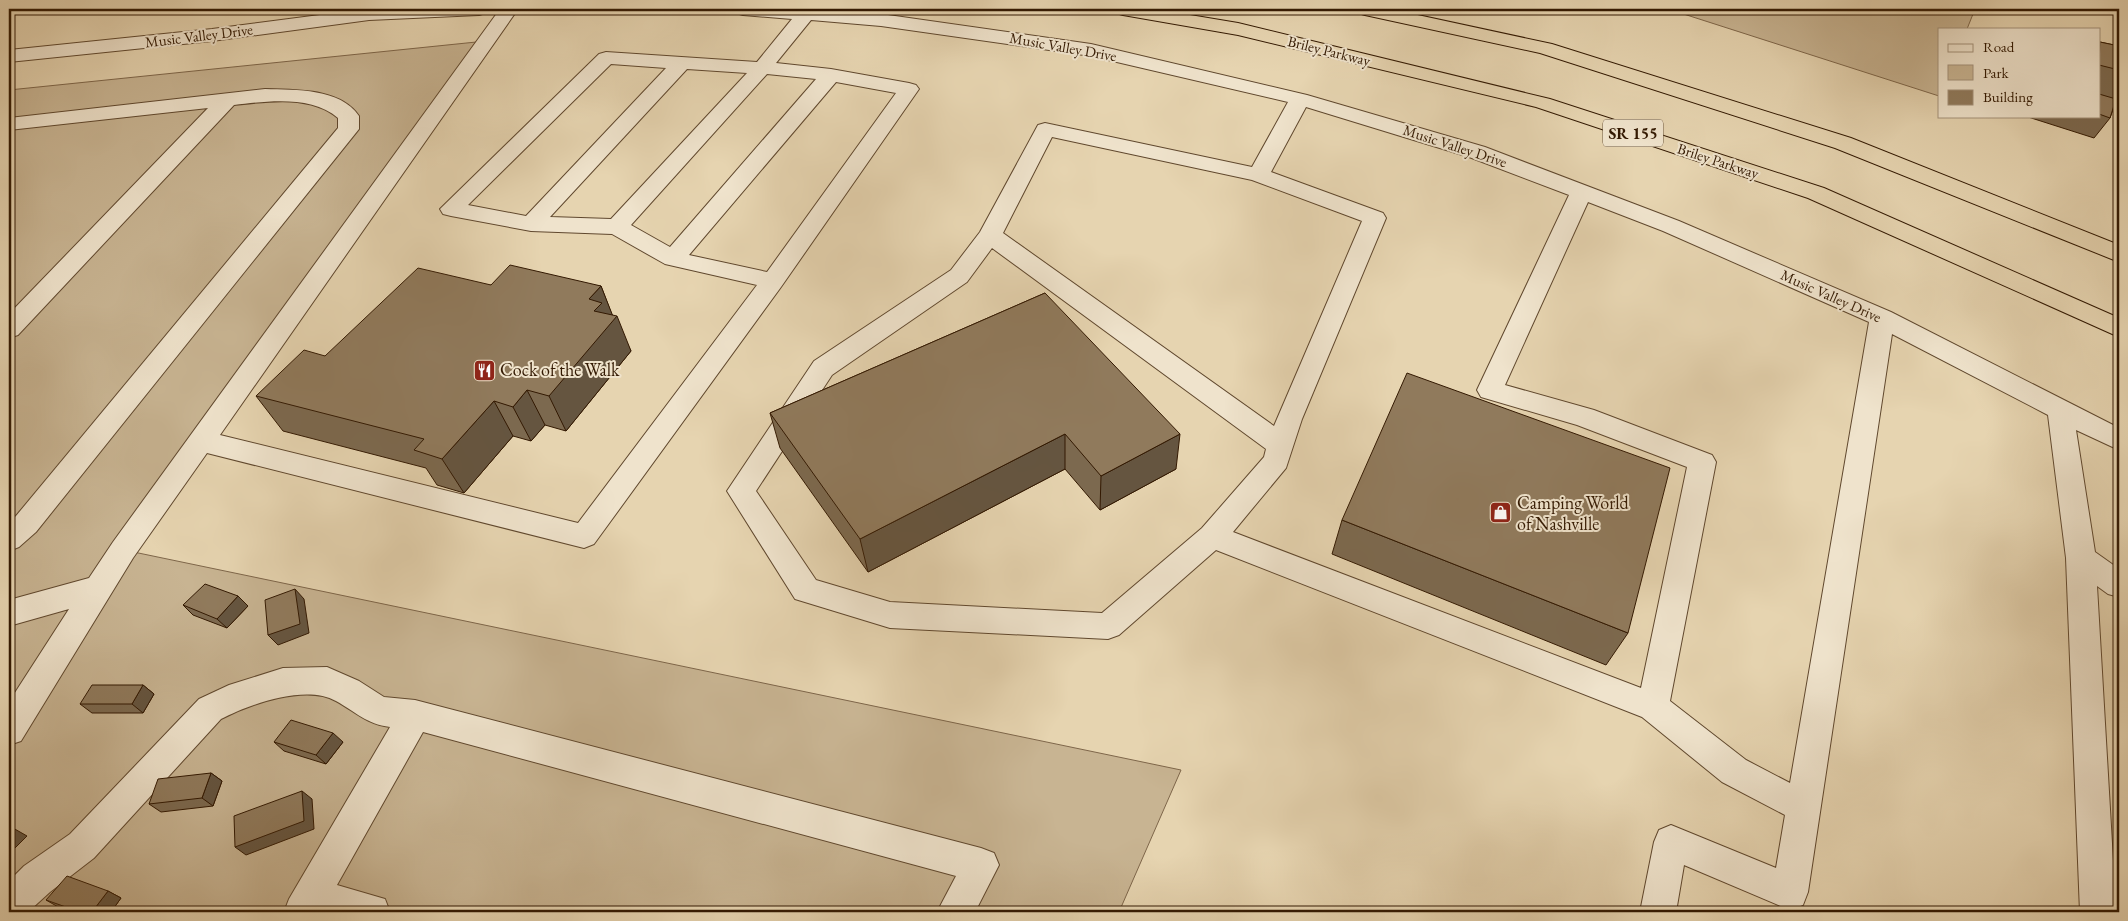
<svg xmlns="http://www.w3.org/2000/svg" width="2128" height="921" font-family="'EB Garamond',serif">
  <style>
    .green { fill: #c8b492; stroke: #7e664a }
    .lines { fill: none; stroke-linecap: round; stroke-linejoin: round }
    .minor-casing { stroke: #60482e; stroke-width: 2 }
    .highway-casing { stroke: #331902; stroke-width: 2 }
    .minor { fill: #efe3cc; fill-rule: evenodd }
    .highway { fill: #e6d4b0; fill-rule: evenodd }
    .wall { fill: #7c694f; stroke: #331902 }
    .shaded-wall { fill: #655540; stroke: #331902 }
    .building { fill: #907a5c; stroke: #331902 }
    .labels { text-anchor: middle; stroke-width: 4; stroke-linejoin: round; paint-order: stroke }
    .far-street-label { font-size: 15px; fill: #331902; stroke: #efe3cc }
    .shield { fill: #efe3cc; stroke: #6b563f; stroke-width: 1 }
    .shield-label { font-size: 16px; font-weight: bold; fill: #331902 }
    .poi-label { font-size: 18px; fill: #331902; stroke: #efe3cc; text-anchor: start }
  </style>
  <rect width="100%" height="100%" fill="#e6d4b0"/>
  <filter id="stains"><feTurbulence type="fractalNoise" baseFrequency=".004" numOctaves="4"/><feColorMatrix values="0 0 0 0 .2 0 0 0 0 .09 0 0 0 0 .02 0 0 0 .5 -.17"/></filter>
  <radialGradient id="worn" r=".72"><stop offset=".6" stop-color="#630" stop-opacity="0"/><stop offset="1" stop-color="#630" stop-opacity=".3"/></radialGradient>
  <path class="green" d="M1668 9H1975L1967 29H1939V96Z
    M486 41 124 550 1181 770 1119 912H9V90Z"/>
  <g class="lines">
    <defs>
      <path id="minor" d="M366 9H488L486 13 479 15 369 20 212 41 9 62V50L212 29Z
        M500 9H518L220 435 578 523 757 285 665 264 612 234 531 231 451 216 443 214 440 209 599 54 606 52 757 62 792 19 743 15 736 13 734 9H811L881 14 1091 44 1307 95 1485 147 1679 221 1891 312 2119 428V450L2076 430 2095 552 2119 569V597L2108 594 2097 586 2116 912H2080L2066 558 2048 415 1892 334 1808 892 1803 905 1790 910 1684 865 1676 912H1640L1654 842 1659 830 1671 825 1776 868 1785 815 1722 782 1642 717 1216 550 1119 635 1108 639 890 628 795 599 727 491 814 361 951 270 980 232 1038 125 1045 123 1252 167 1288 102 1091 56 881 26 811 20 776 63 831 69 909 83 916 85 919 89 781 287 594 544 584 548 207 453 133 558 21 741 9 745V702L69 609 9 626V600L89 578 113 542ZM611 64 666 68 526 216 468 205ZM687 69 747 73 611 219 550 217ZM767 74 816 79 670 247 631 225ZM836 82 896 93 767 272 689 255ZM1306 107 1469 157 1569 195 1477 390 1481 397 1577 425 1687 467 1641 688 1233 532 1286 468 1302 419 1386 218 1383 213 1271 172ZM1052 137 1252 180 1362 221 1274 426 1003 233ZM1588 202 1663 231 1869 322 1790 783 1746 760 1670 701 1716 462 1712 455 1594 410 1505 385ZM992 248 1266 449 1264 457 1202 528 1102 613 890 602 816 580 756 491 832 375 967 282Z
        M265 89C296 90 340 88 359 116V129L36 532 19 547 9 551V522L16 516 338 128V118C312 95 267 101 234 105L18 335 9 338V314L208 108 9 130V118Z
        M327 667 359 681 384 697 415 700 981 848 994 853 999 865 975 912H937L956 876 423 732 337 885 385 899 390 912H284L289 899 390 727C366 724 356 712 336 701 306 684 250 704 221 719L94 858 50 892 28 912H9V881L24 866 70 834 199 699 229 685 283 668Z"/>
      <path id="highway" d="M1114 9H1154L1238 23 1550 99 1824 188 2119 318V337L1808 198 1536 107 1238 35 1123 15 1116 13Z
        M1356 9H1390L1552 44 1851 138 2119 245V262L1835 148 1540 53 1365 15 1358 13Z"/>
    </defs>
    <use href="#minor" class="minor-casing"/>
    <use href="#highway" class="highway-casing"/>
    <use href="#minor" class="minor"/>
    <use href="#highway" class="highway"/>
  </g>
  <path class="wall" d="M2099 42H2100L2119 46V115H2118L2119 105 2115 104 2110 118 2094 138 2025 116H2099Z
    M491 285 601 286 612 315 631 351 566 431 545 425 531 441 513 436 464 493 437 485 426 468 283 431 256 396 325 356Z
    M1045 293 1176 469 1100 510 1065 469 868 572 780 448 770 413Z
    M1342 520 1628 633 1606 665 1332 554Z
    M238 596 248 606 227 628 193 615 183 605Z
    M143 685 154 694 143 713H92L80 704Z
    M274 742H343L326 764 284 751Z
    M211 773 222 781 213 806 161 812 149 804Z
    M108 891 121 898 111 912H72L60 908 46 900Z"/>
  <path class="shaded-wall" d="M601 286 614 319 617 316 631 351 566 431 549 396 589 299Z
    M527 390 545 425 531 441 513 407Z
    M494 401 513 436 464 493 442 459Z
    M1065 434V469L868 572 860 539Z
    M1180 434 1176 469 1100 510 1101 476Z
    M295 589 304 599 309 633 278 645 268 635Z
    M238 596 248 606 227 628 217 619Z
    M143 685 154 694 143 713 132 704Z
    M333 733 343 742 326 764 316 755Z
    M211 773 222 781 213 806 202 798Z
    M302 791 312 799 314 829 246 855 235 847Z
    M13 828 27 836 9 854V832Z
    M108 891 121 898 111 912H92Z"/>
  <path class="building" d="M2100 42 2119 46V70L2099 65Z
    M2099 94 2116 99 2110 118 2099 114Z
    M510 265 601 286 589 299 602 303 594 311 617 316 549 396 527 390 513 407 494 401 442 459 414 450 424 439 256 396 304 350 325 356 418 268 491 285Z
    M1045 293 1180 434 1101 476 1065 434 860 539 770 413Z
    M1407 373 1670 468 1628 633 1342 520Z
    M205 584 238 596 217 619 183 605Z
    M295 589 300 624 268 635 265 600Z
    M92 685H143L132 704H80Z
    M291 720 333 733 316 755 274 742Z
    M211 773 202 798 149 804 158 779Z
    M302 791 304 821 235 847 234 816Z
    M9 826 13 828 9 832Z
    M67 876 108 891 92 912H80L46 900Z"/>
  <defs>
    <symbol id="restaurant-square" viewBox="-11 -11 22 22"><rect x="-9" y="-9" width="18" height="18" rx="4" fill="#8f2418" stroke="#efe3cc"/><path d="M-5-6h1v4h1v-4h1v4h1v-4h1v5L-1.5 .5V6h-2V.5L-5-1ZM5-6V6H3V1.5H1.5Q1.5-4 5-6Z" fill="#fff"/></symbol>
    <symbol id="shop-square" viewBox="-11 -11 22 22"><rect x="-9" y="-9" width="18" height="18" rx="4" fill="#8f2418" stroke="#efe3cc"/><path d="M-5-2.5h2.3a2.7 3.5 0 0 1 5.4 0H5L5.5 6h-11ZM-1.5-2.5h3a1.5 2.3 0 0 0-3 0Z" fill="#fff"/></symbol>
  </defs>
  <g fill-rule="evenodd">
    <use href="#restaurant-square" x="472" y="358" width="25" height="25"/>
    <use href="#shop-square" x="1488" y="500" width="25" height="25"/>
  </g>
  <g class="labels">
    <g class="far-street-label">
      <text transform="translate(199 36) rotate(-7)" y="5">Music Valley Drive</text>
      <text transform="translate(1063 47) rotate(10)" y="5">Music Valley Drive</text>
      <text transform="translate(1329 51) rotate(14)" y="5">Briley Parkway</text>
      <text transform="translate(1455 146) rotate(18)" y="5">Music Valley Drive</text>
      <text transform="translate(1718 161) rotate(18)" y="5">Briley Parkway</text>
      <text transform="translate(1831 296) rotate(24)" y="5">Music Valley Drive</text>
    </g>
    <rect class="shield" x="1603" y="119.5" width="60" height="27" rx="4"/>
    <g class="shield-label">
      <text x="1633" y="139">SR 155</text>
    </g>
    <g class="poi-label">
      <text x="500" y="376">Cock of the Walk</text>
      <text x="1517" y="509">Camping World<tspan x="1517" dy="21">of Nashville</tspan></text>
    </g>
  </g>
  <rect width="2128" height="921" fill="none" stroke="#e6d4b0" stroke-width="30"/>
  <rect x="10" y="10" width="2108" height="901" fill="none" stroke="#331902" stroke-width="2.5"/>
  <rect x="15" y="15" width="2098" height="891" fill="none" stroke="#331902"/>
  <rect x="1938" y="28" width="162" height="90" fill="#efe3cc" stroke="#a4927b"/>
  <rect x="1948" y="44" width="25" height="8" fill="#efe3cc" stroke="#a4927b"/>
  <text x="1983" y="52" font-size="15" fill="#331902">Road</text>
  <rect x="1948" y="65" width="25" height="15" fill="#c8b492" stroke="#a4927b"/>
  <text x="1983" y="78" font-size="15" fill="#331902">Park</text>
  <rect x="1948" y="90" width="25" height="15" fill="#907a5c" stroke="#a4927b"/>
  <text x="1983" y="102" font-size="15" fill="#331902">Building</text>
  <rect width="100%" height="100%" filter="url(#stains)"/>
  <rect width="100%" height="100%" fill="url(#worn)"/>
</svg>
